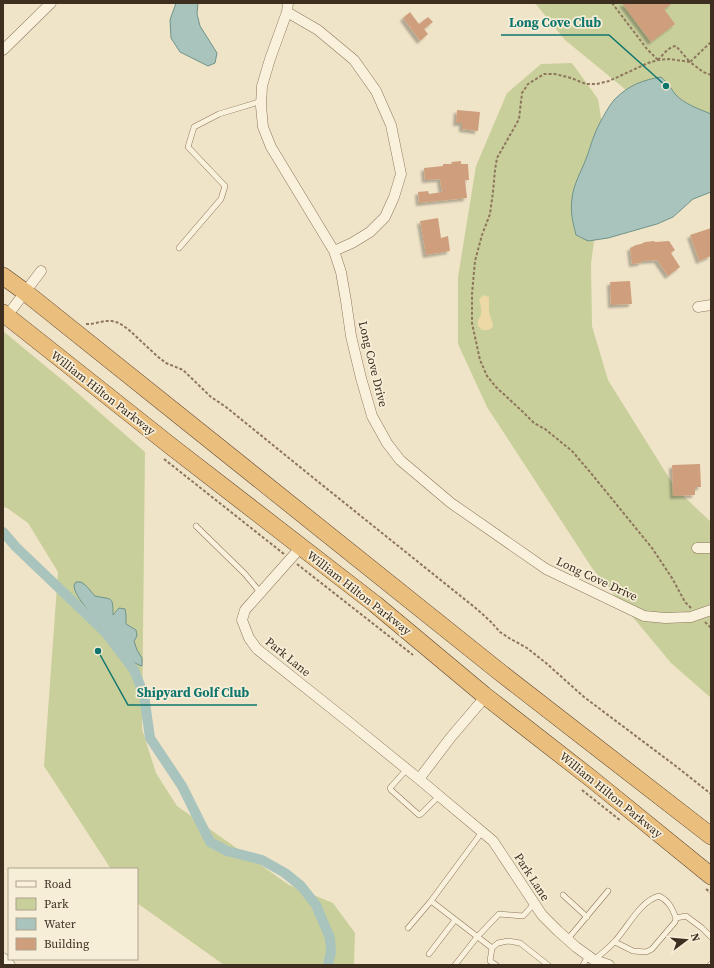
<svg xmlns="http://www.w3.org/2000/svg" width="714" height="968" font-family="'Source Serif 4',serif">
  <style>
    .green { fill: #c9cf9b }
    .sand { fill: #ecd9a5 }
    .water { fill: #a9c4bc; stroke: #6f938a }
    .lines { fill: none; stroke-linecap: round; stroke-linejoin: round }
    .canal { stroke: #a9c4bc; stroke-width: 10 }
    .building { fill: #cf9f7d; filter: url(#shadow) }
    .service-casing { stroke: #8d765c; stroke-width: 6 }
    .minor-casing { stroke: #8d765c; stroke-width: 11 }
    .trunk-casing { stroke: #5b4430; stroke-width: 18 }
    .path { stroke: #8d765c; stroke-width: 2; stroke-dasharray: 3 2; stroke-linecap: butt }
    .service { stroke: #faf1dc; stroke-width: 5 }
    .minor { stroke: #faf1dc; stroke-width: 10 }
    .trunk { stroke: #eabe7c; stroke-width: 17 }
    .labels { text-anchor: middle; stroke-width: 3.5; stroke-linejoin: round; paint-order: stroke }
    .street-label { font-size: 12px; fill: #3d2e20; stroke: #f7eed8 }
    .leader { fill: none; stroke: #0f766e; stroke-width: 1.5 }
    .callout-dot { fill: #0f766e; stroke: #f7eed8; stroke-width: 1.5 }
    .callout-label { font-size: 13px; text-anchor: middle; font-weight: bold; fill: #0f766e; stroke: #f7eed8; stroke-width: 3.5; stroke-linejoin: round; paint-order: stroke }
  </style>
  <defs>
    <filter id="shadow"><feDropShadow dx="-3" dy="3" stdDeviation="1" flood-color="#0004"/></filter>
  </defs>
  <rect width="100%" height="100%" fill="#f0e4c8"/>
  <path class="green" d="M535 3H711V151L676 131 565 40Z
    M572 63 598 99 606 150 591 264 592 326 608 380 676 489 711 522V698L671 663 592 568 487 407 458 344V277L476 166 507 93 541 64Z
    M3 331 66 383 145 452 142 729 156 773 177 806 289 885 333 903 355 933 354 965H224L137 903V869H111L44 766 58 572 28 523 7 508 3 507Z"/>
  <path class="sand" d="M484 295 489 297V311L493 325 492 328 488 330H482L478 326C477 319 480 319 481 313 482 308 480 304 479 299Z"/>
  <path class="water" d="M176 3H198L197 14 200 26 217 53 215 63 208 66 180 52 171 38 170 20Z
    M661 77C668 83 670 87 675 94 684 104 699 109 711 114V192L693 199 673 217 657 224 608 238 588 241 576 235C573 223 570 212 572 199 573 185 581 172 586 159 589 152 591 143 594 136 597 127 609 105 615 99 629 85 643 80 661 77Z
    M76 582H81C87 585 90 591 95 596 112 600 113 595 113 615L119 608 125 609 126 615V624L136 630 137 636 134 641 137 650 142 658V666C134 664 126 656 120 649 118 647 117 644 115 642 113 638 110 635 107 632 99 620 74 599 74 585Z"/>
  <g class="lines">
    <path class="canal" d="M3 532 16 547 106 633 134 670 144 695 150 738 182 786 210 842 227 851 262 860 285 873 301 886 316 905 330 938 331 952 328 965"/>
  </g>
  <path class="building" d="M622 3H673L664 9 675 24 651 42Z
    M410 12 419 24 428 17 433 22 424 29 428 34 420 41 403 18Z
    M457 110 480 112 478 131 462 129V123H456Z
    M461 161V164H468L469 180H465L467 198 419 203 418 192 428 191 429 194 442 192 440 179 425 180 424 168 443 166V164H452L451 162Z
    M438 218 441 238 448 236 450 251 426 255 420 221Z
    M711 228V256L699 261 690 235Z
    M654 241 655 242 669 241 675 250 671 253 680 267 668 276 657 260 643 261 640 263 632 264 630 248 636 245 641 244 645 242Z
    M630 281 632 304 611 305 610 282Z
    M700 464 701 487H695V495L673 496 672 465Z"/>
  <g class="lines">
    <defs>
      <path id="service" d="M179 248 221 199 225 186 188 147 194 127 219 114 262 101
        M196 526 245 574 260 592
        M407 769 390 788 391 790 419 815 421 814 439 796
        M482 832 431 901 492 948 490 961 496 965
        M563 895 587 917
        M676 918 686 916 702 928 711 937
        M408 928 431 901
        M567 940 608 891
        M492 948 498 943 508 941 520 943 548 965
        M429 954 455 920
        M594 960C601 954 609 948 615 941 628 927 640 901 659 896 669 901 672 908 676 918L675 922 652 949 646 952 633 951 615 942
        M455 965 477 937 499 914 523 916 534 904
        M583 965 588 956
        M710 965 711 964"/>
      <path id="minor" d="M288 3 287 12 270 59 262 86 261 106 263 127 271 147 334 251 341 272 346 301 351 336 361 378 372 416 387 443 400 460 451 503 546 569 644 616 665 618 691 617 711 610
        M287 12 318 30 354 60 376 91 391 125 401 174 394 197 385 217 370 232 352 243 334 251
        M3 50 51 3
        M698 307 711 305
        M7 316 41 271
        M301 547 245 610 242 620 249 638 257 649 345 719 419 779 493 841 542 915 558 931 576 947 594 960 609 965
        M697 548H711
        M419 779 451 737 486 696
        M3 958 10 965"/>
      <path id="trunk" d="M3 276 25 292 501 673 711 836
        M3 313 172 447 375 604 484 695 593 780 711 876"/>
    </defs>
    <use href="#service" class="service-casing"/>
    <use href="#minor" class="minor-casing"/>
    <use href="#trunk" class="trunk-casing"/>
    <path class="path" d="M612 3 647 49 658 60
      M658 60C663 55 668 47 676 46L690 62 711 42
      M86 324H91L105 321H112L119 323 128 329 157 356 166 363 183 370 211 397 226 407 316 480 478 610 491 622 500 632 509 638 527 648 546 663 584 697 677 767 711 794
      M164 459 284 554
      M297 564 413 655
      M691 608 685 602 672 578 652 548 590 472 572 451 545 429 534 423 523 412 496 387 487 376 480 360 472 323V294L475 261 482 235 490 214 493 192 495 170 497 158 514 128 519 119 522 93 528 84 544 74H555L571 78 586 84H597L609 81 648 63 658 60 669 59 690 62 703 72 711 75
      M705 622 711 628
      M582 790 621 821
      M706 889 711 893"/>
    <use href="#service" class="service"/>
    <use href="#minor" class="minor"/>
    <use href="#trunk" class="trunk"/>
  </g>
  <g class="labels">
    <g class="street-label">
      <text transform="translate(373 364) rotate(76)" y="4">Long Cove Drive</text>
      <text transform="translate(103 393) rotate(38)" y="4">William Hilton Parkway</text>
      <text transform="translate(597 579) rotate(25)" y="4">Long Cove Drive</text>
      <text transform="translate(359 593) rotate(38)" y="4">William Hilton Parkway</text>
      <text transform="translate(288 657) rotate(39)" y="4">Park Lane</text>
      <text transform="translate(611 795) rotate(39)" y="4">William Hilton Parkway</text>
      <text transform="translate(532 877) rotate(57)" y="4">Park Lane</text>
    </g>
  </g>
  <path class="leader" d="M666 86L609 35H501M98 651L128 705H257"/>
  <g class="callout-dot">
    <circle cx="666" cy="86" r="4"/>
    <circle cx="98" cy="651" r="4"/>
  </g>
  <g class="callout-label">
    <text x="555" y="27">Long Cove Club</text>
    <text x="193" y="697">Shipyard Golf Club</text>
  </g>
  <rect width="714" height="968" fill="none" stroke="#3d2e20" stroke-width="8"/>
  <rect x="8" y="868" width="130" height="92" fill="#f7eed8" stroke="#ada18e"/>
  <rect x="16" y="881" width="20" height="6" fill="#faf1dc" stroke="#ada18e"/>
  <text x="44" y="888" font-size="12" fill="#3d2e20">Road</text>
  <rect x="16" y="898" width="20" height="12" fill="#c9cf9b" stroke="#ada18e"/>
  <text x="44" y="908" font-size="12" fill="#3d2e20">Park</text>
  <rect x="16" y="918" width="20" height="12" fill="#a9c4bc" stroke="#ada18e"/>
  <text x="44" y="928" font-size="12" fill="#3d2e20">Water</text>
  <rect x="16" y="938" width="20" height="12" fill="#cf9f7d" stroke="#ada18e"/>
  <text x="44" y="948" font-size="12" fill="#3d2e20">Building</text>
  <g transform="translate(686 940) rotate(74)" stroke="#f7eed8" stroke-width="3" paint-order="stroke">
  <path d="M0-3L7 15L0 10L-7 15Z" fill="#3d2e20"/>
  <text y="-6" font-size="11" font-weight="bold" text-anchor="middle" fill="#3d2e20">N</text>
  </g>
</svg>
